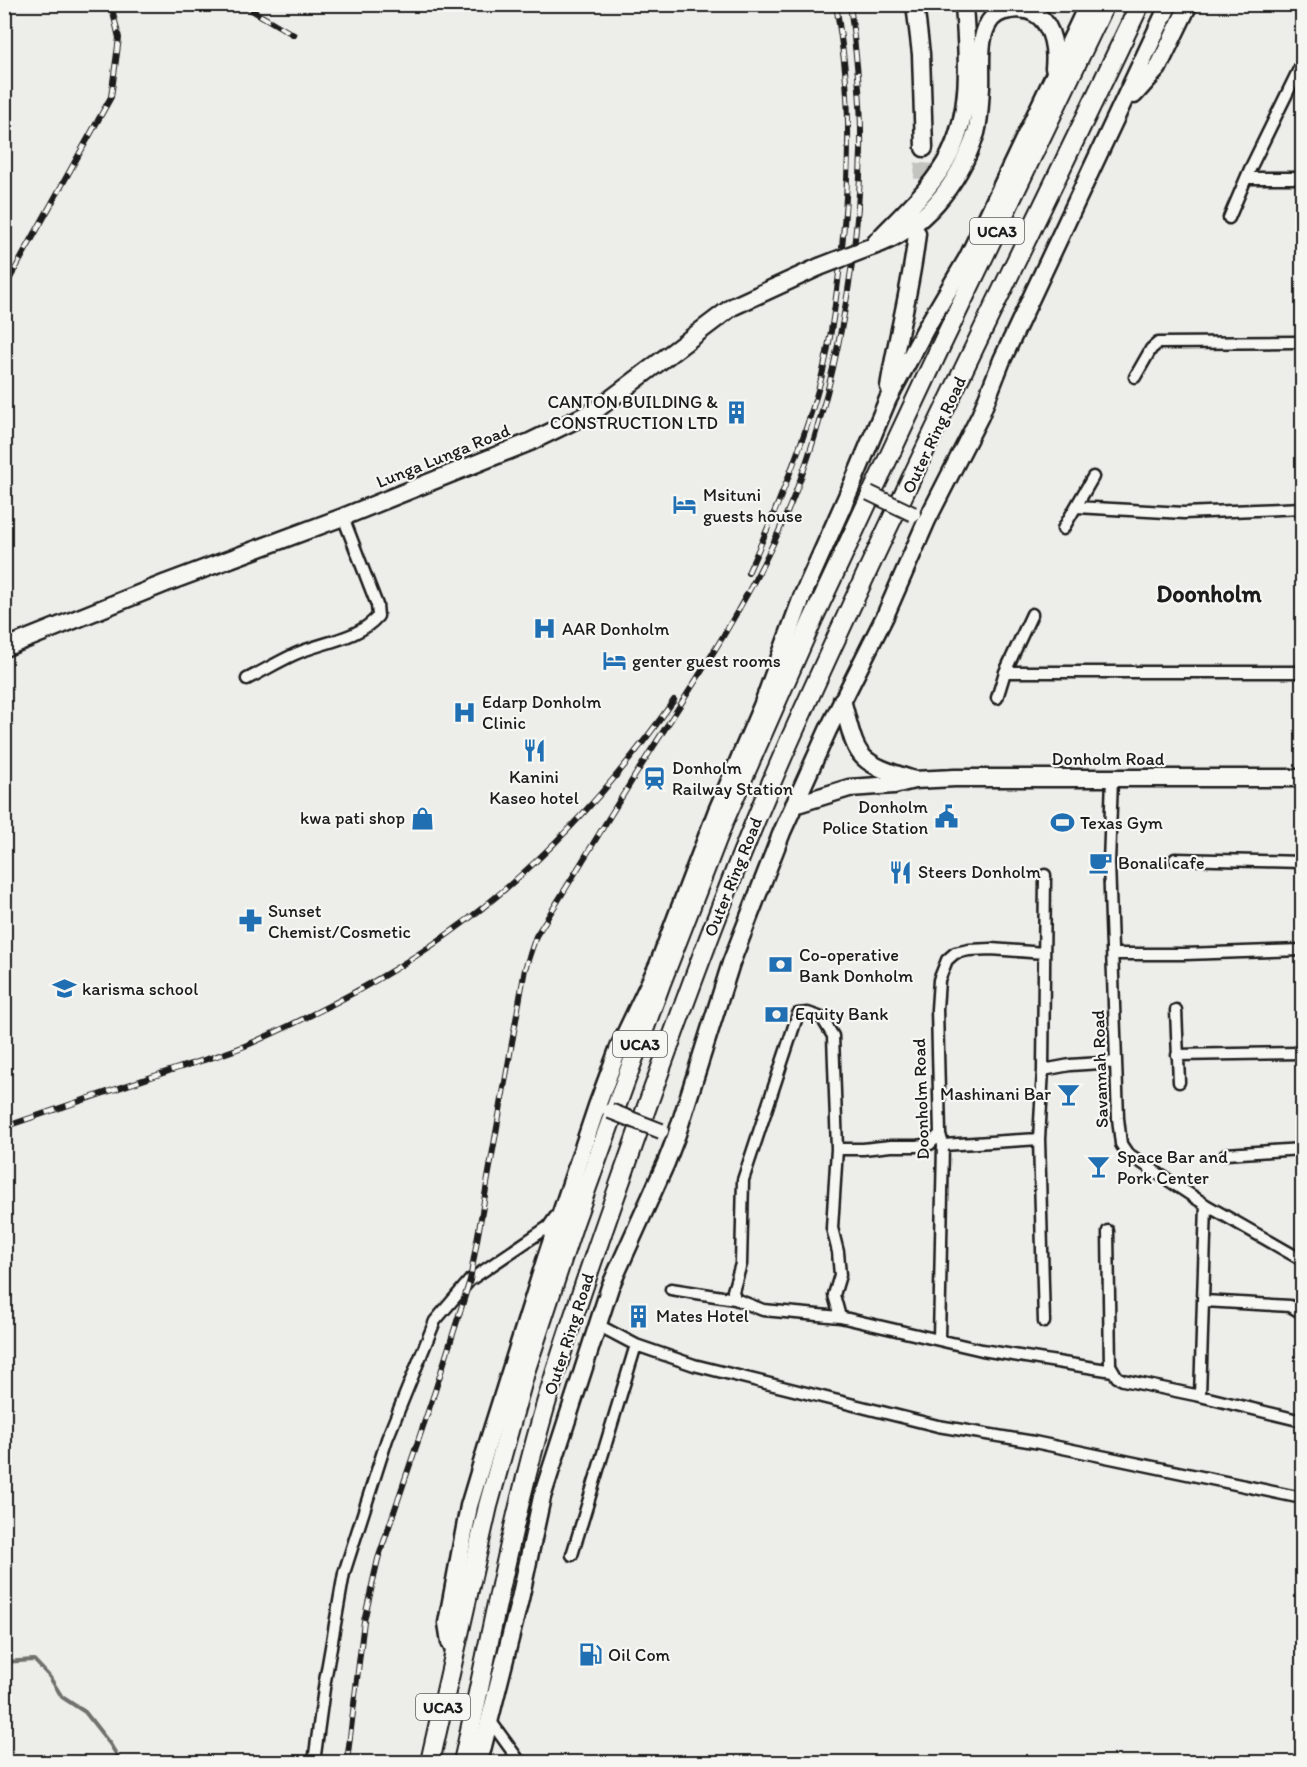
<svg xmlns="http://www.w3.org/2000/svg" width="1307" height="1767" font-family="Itim,sans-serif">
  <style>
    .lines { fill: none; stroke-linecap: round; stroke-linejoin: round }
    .stream { stroke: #6f6f6d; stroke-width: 4 }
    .secondary-tunnel { stroke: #c3c3c0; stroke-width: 16; stroke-dasharray: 16 8; stroke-linecap: butt }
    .minor-casing { stroke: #1c1c1c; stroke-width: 15 }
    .secondary-casing { stroke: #1c1c1c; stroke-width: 21 }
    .primary-casing { stroke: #1c1c1c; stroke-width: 22 }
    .minor { stroke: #f6f6f2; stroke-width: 10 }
    .secondary { stroke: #f6f6f2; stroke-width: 16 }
    .primary { stroke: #f6f6f2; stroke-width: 18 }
    .rail-casing { stroke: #1c1c1c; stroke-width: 6 }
    .rail { stroke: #f6f6f2; stroke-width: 4; stroke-dasharray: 11; stroke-linecap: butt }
    .tertiary-bridge-casing { stroke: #1c1c1c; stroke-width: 18; stroke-linecap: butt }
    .secondary-bridge-casing { stroke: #1c1c1c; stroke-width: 21; stroke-linecap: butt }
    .tertiary-bridge { stroke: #f6f6f2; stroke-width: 14 }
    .secondary-bridge { stroke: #f6f6f2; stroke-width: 16 }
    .labels { text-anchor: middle; stroke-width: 4.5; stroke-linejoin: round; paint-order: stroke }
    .shield { fill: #f6f6f2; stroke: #5d5d5c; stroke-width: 1.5 }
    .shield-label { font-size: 16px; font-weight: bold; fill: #1c1c1c }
    .poi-label { font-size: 18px; fill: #1c1c1c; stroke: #f6f6f2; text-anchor: start }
    .street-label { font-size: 18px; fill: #1c1c1c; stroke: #f6f6f2 }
    .district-label { font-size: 24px; font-weight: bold; fill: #1c1c1c; stroke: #f6f6f2 }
  </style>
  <rect width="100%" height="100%" fill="#edede9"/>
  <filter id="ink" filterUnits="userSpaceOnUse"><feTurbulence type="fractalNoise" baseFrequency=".0167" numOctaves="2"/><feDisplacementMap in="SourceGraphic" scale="12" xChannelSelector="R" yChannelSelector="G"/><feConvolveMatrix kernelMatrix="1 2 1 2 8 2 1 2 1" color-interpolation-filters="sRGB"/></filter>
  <g filter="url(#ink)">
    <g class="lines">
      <path class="stream" d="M4 1662 34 1660 49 1676 62 1697 85 1712 110 1744 121 1762"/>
      <path class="secondary-tunnel" d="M920 203 924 148"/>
      <defs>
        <path id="minor" d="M1246 178H1302
          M1229 218 1250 169 1302 63
          M1135 377 1151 349 1158 343 1302 342
          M1076 507 1184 513 1302 508
          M1063 529 1093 477
          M1005 672H1302
          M247 679C263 671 278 662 293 655 320 642 358 640 378 616L377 605 343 517
          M997 698 1005 672 1032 614
          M1112 778 1109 863 1118 1118 1121 1144 1127 1153 1206 1205 1302 1260
          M1175 859 1302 862
          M1113 954H1185L1302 950
          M1176 1010 1179 1082
          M1177 1055 1302 1053
          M1043 1070 1045 875
          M943 1145 1039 1139
          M837 1149H863L891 1146H917L930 1144 940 1134
          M1226 1154 1302 1149
          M1108 1231 1110 1365 1117 1377 1123 1380 1200 1396 1206 1205
          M671 1289 735 1299
          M1204 1301 1290 1306 1302 1313
          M840 1317 834 1295 840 1275 838 1252 832 1228 837 1149 833 1036 822 1018 808 1013 798 1014 743 1180 741 1264 733 1291 735 1299 763 1310 840 1317 982 1350 1113 1371
          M1044 1322 1039 1139 1043 1070 1070 1065 1116 1062
          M598 1325 636 1345 694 1365 938 1426 1034 1442 1302 1498
          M939 1339 943 1145 940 1134 937 1009 939 980 947 960 955 953 969 950 991 949 1044 953
          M1200 1396 1302 1421
          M572 1555 636 1345
          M489 1719 520 1762
          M314 1762 325 1681 344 1573 387 1439 435 1321 470 1280 548 1227 555 1217"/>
        <path id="secondary" d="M915 4 921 54 924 148
          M1134 95 1158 68 1189 4
          M876 242C902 214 933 188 950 154 973 107 967 54 964 4
          M871 247C923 230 959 184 976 133 980 118 980 102 981 87 982 68 978 41 988 24 992 16 1001 11 1010 10 1047 4 1057 39 1054 68
          M889 387C897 335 912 285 917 233
          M4 648 166 583 343 517 530 442 596 410 732 307 819 267
          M842 700C858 758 853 761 914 780
          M794 805 849 788 894 785 914 780 955 778H1302
          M455 1652 450 1642 447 1623 469 1506 490 1436 546 1258 597 1106 619 1047 658 965 716 813 762 706 802 597 852 485 888 399 926 328 968 257 1088 4
          M479 1762 520 1599 542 1497 610 1287 666 1163 676 1137 731 963 782 832 828 730 885 616 927 520 980 416 1002 360 1169 4"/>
        <path id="primary" d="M430 1762 488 1506 526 1369 574 1223 661 983 724 821 813 619 937 354 1105 4
          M463 1762C492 1633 515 1501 555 1374 581 1290 612 1206 641 1123 687 995 734 866 789 742 900 494 1023 250 1140 4"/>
      </defs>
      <use href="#minor" class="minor-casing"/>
      <use href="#secondary" class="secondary-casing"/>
      <use href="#primary" class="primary-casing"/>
      <use href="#minor" class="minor"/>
      <use href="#secondary" class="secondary"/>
      <use href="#primary" class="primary"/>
      <defs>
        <path id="rail" d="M241 4 294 35
          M4 289 111 97 119 38 111 4
          M748 573C776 511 802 448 820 383 831 342 836 299 841 257 847 199 851 140 846 81 844 55 840 30 836 4
          M4 1127C60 1108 116 1089 172 1070 199 1061 228 1054 254 1042 321 1012 388 977 448 934 536 871 612 788 674 700
          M347 1762 364 1621 378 1559 435 1391 470 1280 525 969 536 936C574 876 610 815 648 755 695 682 743 610 779 531 830 421 858 272 861 151 862 102 856 53 850 4"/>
      </defs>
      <use href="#rail" class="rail-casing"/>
      <use href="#rail" class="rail"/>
      <defs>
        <path id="tertiary-bridge" d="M869 493 913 514
          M610 1111 661 1131"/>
        <path id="secondary-bridge" d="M819 267 868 248"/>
      </defs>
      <use href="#tertiary-bridge" class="tertiary-bridge-casing"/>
      <use href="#secondary-bridge" class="secondary-bridge-casing"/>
      <use href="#tertiary-bridge" class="tertiary-bridge"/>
      <use href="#secondary-bridge" class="secondary-bridge"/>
    </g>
  </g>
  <defs>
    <symbol id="building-bare" viewBox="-9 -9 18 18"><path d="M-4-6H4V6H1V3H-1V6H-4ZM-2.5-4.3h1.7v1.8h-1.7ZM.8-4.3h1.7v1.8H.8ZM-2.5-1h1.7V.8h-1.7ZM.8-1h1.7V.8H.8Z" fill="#1f6fb2" stroke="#f6f6f2" stroke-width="2.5" paint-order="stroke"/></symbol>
    <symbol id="hotel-bare" viewBox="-9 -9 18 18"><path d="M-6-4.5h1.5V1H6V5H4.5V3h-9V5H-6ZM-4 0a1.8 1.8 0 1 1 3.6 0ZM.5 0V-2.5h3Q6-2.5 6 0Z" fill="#1f6fb2" stroke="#f6f6f2" stroke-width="2.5" paint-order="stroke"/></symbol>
    <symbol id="hospital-bare" viewBox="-9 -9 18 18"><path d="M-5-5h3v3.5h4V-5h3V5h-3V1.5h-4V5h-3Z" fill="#1f6fb2" stroke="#f6f6f2" stroke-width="2.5" paint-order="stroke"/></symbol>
    <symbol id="restaurant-bare" viewBox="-9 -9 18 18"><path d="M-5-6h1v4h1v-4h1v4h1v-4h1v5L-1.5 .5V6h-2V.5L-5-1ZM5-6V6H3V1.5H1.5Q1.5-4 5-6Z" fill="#1f6fb2" stroke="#f6f6f2" stroke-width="2.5" paint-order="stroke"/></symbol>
    <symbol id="station-bare" viewBox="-9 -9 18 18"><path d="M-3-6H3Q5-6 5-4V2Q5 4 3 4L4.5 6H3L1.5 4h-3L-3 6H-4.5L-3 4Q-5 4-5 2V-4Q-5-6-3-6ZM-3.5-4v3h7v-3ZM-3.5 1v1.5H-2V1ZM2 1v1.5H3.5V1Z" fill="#1f6fb2" stroke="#f6f6f2" stroke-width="2.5" paint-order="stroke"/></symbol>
    <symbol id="civic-bare" viewBox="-9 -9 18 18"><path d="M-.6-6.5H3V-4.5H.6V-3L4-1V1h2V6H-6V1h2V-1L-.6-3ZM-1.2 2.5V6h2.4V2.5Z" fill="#1f6fb2" stroke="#f6f6f2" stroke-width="2.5" paint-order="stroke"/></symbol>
    <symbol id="shop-bare" viewBox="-9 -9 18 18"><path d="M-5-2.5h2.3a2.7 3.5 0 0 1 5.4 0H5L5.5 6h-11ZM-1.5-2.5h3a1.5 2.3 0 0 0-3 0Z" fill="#1f6fb2" stroke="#f6f6f2" stroke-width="2.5" paint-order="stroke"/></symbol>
    <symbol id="stadium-bare" viewBox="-9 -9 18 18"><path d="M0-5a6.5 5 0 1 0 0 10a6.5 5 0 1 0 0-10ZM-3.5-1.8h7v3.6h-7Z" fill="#1f6fb2" stroke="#f6f6f2" stroke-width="2.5" paint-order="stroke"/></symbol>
    <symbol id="cafe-bare" viewBox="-9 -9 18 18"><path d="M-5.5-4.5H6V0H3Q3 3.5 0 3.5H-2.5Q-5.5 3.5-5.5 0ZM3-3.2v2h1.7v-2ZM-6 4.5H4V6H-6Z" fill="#1f6fb2" stroke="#f6f6f2" stroke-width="2.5" paint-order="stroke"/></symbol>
    <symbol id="pharmacy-bare" viewBox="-9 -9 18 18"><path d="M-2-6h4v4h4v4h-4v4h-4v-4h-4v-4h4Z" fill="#1f6fb2" stroke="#f6f6f2" stroke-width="2.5" paint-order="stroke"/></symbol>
    <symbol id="bank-bare" viewBox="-9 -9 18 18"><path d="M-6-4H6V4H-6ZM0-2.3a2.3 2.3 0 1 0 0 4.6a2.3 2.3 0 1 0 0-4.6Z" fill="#1f6fb2" stroke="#f6f6f2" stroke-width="2.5" paint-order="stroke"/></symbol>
    <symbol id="school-bare" viewBox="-9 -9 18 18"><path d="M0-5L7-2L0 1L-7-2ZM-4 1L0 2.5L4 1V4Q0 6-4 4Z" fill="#1f6fb2" stroke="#f6f6f2" stroke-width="2.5" paint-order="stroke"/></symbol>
    <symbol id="bar-bare" viewBox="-9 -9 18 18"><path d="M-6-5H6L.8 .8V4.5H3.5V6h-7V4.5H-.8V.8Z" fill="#1f6fb2" stroke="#f6f6f2" stroke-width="2.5" paint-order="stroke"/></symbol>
    <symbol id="fuel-bare" viewBox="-9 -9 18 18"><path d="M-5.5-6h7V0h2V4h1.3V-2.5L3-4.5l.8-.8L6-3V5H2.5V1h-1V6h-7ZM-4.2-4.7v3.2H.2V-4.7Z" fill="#1f6fb2" stroke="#f6f6f2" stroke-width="2.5" paint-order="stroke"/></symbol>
  </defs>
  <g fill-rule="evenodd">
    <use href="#building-bare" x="720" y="396" width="33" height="33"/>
    <use href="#hotel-bare" x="668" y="488" width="33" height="33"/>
    <use href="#hospital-bare" x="528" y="612" width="33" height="33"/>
    <use href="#hotel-bare" x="598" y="644" width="33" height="33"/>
    <use href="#hospital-bare" x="448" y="696" width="33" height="33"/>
    <use href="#restaurant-bare" x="518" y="734" width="33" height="33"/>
    <use href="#station-bare" x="638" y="762" width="33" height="33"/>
    <use href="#civic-bare" x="930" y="800" width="33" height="33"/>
    <use href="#shop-bare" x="406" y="802" width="33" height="33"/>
    <use href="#stadium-bare" x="1046" y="806" width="33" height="33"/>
    <use href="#cafe-bare" x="1084" y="846" width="33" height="33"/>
    <use href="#restaurant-bare" x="884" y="856" width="33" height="33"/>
    <use href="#pharmacy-bare" x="234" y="904" width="33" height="33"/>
    <use href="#bank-bare" x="764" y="948" width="33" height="33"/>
    <use href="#school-bare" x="48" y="972" width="33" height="33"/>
    <use href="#bank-bare" x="760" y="998" width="33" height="33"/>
    <use href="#bar-bare" x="1052" y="1078" width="33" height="33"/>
    <use href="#bar-bare" x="1082" y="1150" width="33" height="33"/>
    <use href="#building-bare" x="622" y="1300" width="33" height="33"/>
    <use href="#fuel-bare" x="574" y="1638" width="33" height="33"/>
  </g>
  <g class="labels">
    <g class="shield">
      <rect x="970" y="218" width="54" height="26" rx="4.5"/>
      <rect x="613" y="1031" width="54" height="26" rx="4.5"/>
      <rect x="416" y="1694" width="54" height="26" rx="4.5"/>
    </g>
    <g class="shield-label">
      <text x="997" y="237">UCA3</text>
      <text x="640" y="1050">UCA3</text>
      <text x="443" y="1713">UCA3</text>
    </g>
    <g class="poi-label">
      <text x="718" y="408" text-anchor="end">CANTON BUILDING &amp;<tspan x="718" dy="21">CONSTRUCTION LTD</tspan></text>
      <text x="703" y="501">Msituni<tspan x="703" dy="21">guests house</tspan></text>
      <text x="562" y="635">AAR Donholm</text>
      <text x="632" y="667">genter guest rooms</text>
      <text x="482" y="708">Edarp Donholm<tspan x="482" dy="21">Clinic</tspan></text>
      <text x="672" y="774">Donholm<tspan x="672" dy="21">Railway Station</tspan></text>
      <text x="534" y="783" text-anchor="middle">Kanini<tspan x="534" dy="21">Kaseo hotel</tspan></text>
      <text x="928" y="813" text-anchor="end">Donholm<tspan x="928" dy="21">Police Station</tspan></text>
      <text x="405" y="824" text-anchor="end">kwa pati shop</text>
      <text x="1080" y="829">Texas Gym</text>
      <text x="1118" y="869">Bonali cafe</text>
      <text x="918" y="878">Steers Donholm</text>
      <text x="268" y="917">Sunset<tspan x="268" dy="21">Chemist/Cosmetic</tspan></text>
      <text x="799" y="961">Co-operative<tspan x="799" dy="21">Bank Donholm</tspan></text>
      <text x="82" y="995">karisma school</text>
      <text x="795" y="1020">Equity Bank</text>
      <text x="1051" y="1100" text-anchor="end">Mashinani Bar</text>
      <text x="1117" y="1163">Space Bar and<tspan x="1117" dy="21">Pork Center</tspan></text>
      <text x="656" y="1322">Mates Hotel</text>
      <text x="608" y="1661">Oil Com</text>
    </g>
    <g class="street-label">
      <text transform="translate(934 435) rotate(-65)" y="6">Outer Ring Road</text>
      <text transform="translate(443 456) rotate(-22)" y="6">Lunga Lunga Road</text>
      <text x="1108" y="765">Donholm Road</text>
      <text transform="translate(733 877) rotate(-68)" y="6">Outer Ring Road</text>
      <text transform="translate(1100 1069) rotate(-92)" y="6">Savannah Road</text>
      <text transform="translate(921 1099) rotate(-92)" y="6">Doonholm Road</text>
      <text transform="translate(569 1334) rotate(-72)" y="6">Outer Ring Road</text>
    </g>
    <g class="district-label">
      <text x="1209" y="602">Doonholm</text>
    </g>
  </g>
  <rect width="1307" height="1767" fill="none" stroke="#f6f6f2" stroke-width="24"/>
  <rect x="12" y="12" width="1283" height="1743" fill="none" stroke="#1c1c1c" stroke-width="2" filter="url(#ink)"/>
</svg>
